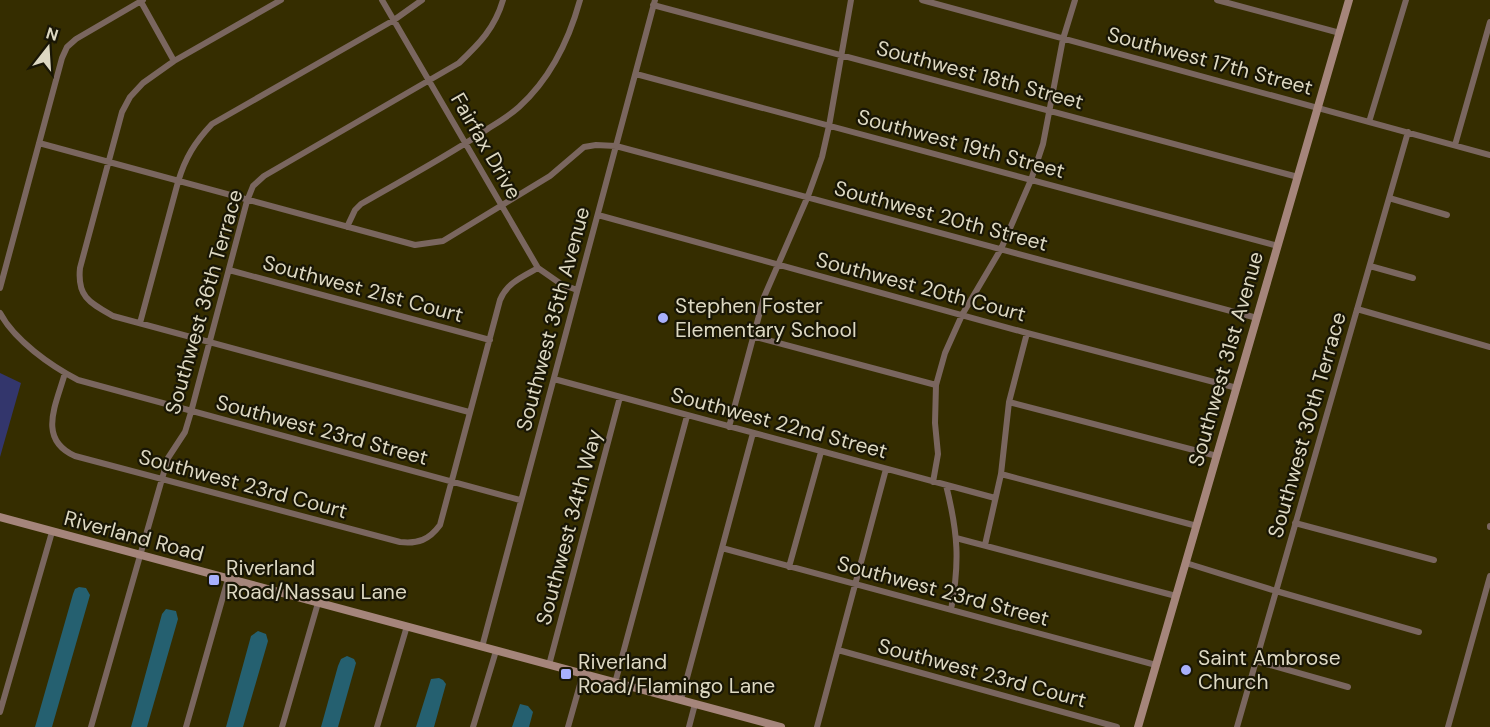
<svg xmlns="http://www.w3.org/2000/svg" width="1490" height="727" font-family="'DM Sans',sans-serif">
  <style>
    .green { fill: #33366c }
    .water { fill: #256070 }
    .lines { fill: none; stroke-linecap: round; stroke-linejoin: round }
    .street { stroke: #7a665f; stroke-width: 6 }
    .secondary { stroke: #a5857b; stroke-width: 8 }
    .poi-dot { fill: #a8b0fc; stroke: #191605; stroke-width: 2 }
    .labels { text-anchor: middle; stroke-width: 4.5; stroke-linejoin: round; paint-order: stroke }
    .street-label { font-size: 21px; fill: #ddd8c2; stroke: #191605 }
    .poi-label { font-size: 21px; fill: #ddd8c2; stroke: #191605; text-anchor: start }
  </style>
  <rect width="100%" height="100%" fill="#352d00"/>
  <path class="green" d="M0 373 21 383 0 457Z"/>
  <path class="water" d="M79 587 86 588 90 595 52 727H35L73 594 75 589Z
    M166 609 176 611 178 619 147 727H131L162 614Z
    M258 631 266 634 268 641 243 727H226L251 636Z
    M347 656 354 659 356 663 338 727H321L338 666 341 659Z
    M439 678 443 680 446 684 434 727H416L431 679Z
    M520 704 528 706 533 712 529 727H512Z"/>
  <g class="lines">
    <path class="street" d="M140 0 174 61
      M281 0 174 61 143 83 130 97 122 112 80 268C77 297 90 303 113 316L469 412
      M382 0 538 268 561 284 577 290
      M922 0 1490 155
      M1217 0 1340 33
      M653 5 1298 177
      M636 74 1278 246
      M1369 122 1406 0
      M39 143 415 245 443 241 550 176 584 147 596 145 616 146 1257 318
      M1455 145 1490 22
      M1389 198 1447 215
      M598 215 1027 333 1237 388
      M347 227 355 210 361 204C404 179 448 156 489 128 499 122 510 115 519 107 550 79 569 40 580 0
      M1370 266 1413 278
      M229 270 490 340
      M0 288 62 58 67 47 76 39 143 0
      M1357 309 1490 347
      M0 313C14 340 51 366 78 380L520 500
      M140 323 178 182C185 158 195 142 212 124L394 20 422 0
      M752 336 936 385
      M65 373C56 405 37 439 75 456L400 542C418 544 429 540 440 525L500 300C507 283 522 277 538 268
      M554 379 995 498
      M1009 402 1217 456
      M729 427 764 297 808 196 822 157 829 126 851 0
      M1001 474 1197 526
      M933 482 938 454 935 423 936 385 945 353 962 315 1001 249 1031 180 1043 144 1063 39 1075 0
      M946 485C958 533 960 562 951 610
      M1295 523 1434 560
      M1490 527V526
      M956 538 1176 596
      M985 545 1001 474 1009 402 1027 333
      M722 548 1156 665
      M1186 563 1276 591 1419 632
      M789 567 821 452
      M482 647 655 0
      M838 650 1117 727
      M1256 661 1348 687
      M549 665 620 397
      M615 683 687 416
      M681 700 753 433
      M0 712 52 532
      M91 727 168 458 185 432 191 412 247 201 253 186 264 176 459 63C479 44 495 28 503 0
      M186 727 228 579
      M282 727 318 603
      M377 727 407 626
      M473 727 496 651
      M568 727 583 674
      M689 727 695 704
      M817 727 886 469
      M1237 727 1408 132
      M1448 727 1490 576"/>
    <path class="secondary" d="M0 517 781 727
      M1138 727 1349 0"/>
  </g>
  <g class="poi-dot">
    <circle cx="663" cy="318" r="6"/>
    <rect x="208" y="574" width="12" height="12" rx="3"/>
    <circle cx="1186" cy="670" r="6"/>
    <rect x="560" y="668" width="12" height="12" rx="3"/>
  </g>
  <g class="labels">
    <g class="street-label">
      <text transform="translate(1210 61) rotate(15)" y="7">Southwest 17th Street</text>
      <text transform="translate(980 75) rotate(15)" y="7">Southwest 18th Street</text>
      <text transform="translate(961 144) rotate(15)" y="7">Southwest 19th Street</text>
      <text transform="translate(486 146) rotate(60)" y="7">Fairfax Drive</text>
      <text transform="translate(941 216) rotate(15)" y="7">Southwest 20th Street</text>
      <text transform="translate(921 287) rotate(15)" y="7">Southwest 20th Court</text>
      <text transform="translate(363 289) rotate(15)" y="7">Southwest 21st Court</text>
      <text transform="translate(204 302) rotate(-74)" y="7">Southwest 36th Terrace</text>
      <text transform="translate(553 319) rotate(-75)" y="7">Southwest 35th Avenue</text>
      <text transform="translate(1226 359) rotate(-74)" y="7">Southwest 31st Avenue</text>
      <text transform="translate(779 423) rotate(15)" y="7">Southwest 22nd Street</text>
      <text transform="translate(1307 425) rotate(-74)" y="7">Southwest 30th Terrace</text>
      <text transform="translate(322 430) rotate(15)" y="7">Southwest 23rd Street</text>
      <text transform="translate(243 484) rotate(15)" y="7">Southwest 23rd Court</text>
      <text transform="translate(569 527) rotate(-75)" y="7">Southwest 34th Way</text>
      <text transform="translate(134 536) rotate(15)" y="7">Riverland Road</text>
      <text transform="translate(943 591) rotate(15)" y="7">Southwest 23rd Street</text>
      <text transform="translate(982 673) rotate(15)" y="7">Southwest 23rd Court</text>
    </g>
    <g class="poi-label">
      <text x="675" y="313">Stephen Foster<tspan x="675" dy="24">Elementary School</tspan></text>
      <text x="226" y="575">Riverland<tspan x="226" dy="24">Road/Nassau Lane</tspan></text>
      <text x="1198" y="665">Saint Ambrose<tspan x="1198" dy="24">Church</tspan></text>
      <text x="578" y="669">Riverland<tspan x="578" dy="24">Road/Flamingo Lane</tspan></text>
    </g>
  </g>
  <g transform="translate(48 48) rotate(17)" stroke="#191605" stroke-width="4.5" paint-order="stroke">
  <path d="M0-4.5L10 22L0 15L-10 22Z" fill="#ddd8c2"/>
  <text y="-9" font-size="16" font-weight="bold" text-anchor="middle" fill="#ddd8c2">N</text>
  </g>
</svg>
